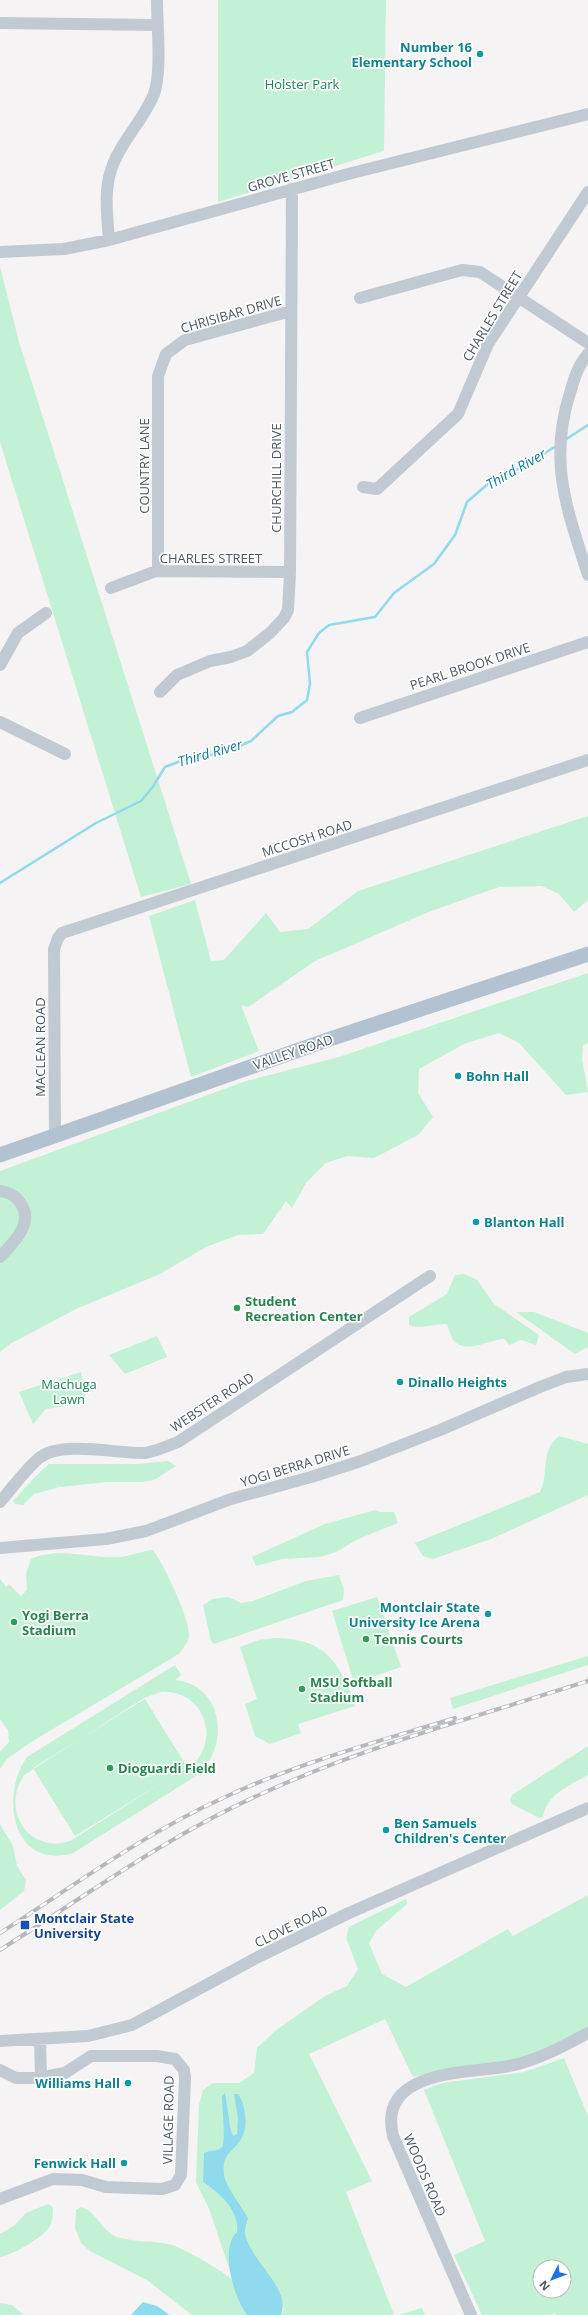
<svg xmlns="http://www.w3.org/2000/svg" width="588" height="2315" font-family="'Open Sans',sans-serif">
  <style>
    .green { fill: #c3f1d5; fill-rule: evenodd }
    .water { fill: #90daee }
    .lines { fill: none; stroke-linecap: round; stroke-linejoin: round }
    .stream { stroke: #90daee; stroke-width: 2.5 }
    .minor { stroke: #c1cad2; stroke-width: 12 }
    .major { stroke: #b3c2d1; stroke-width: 15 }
    .rail-casing { stroke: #b5b8bd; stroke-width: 4 }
    .rail { stroke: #fff; stroke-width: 2.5; stroke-dasharray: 8; stroke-linecap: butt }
    .culture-dot { fill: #0f9aa8; stroke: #fff; stroke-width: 1.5 }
    .leisure-dot { fill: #2e9e5b; stroke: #fff; stroke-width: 1.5 }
    .transit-dot { fill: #1a4fb4; stroke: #fff; stroke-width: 1.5 }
    .labels { text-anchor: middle; stroke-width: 3.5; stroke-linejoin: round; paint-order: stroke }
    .culture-label { font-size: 13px; font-weight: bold; fill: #0d838f; stroke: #fff; text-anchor: end }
    .park-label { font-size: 13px; fill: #17864f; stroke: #fff }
    .street-label { font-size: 13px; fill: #4a5661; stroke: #fff }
    .leisure-label { font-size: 13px; font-weight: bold; fill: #27864d; stroke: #fff; text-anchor: start }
    .transit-label { font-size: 13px; font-weight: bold; fill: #164399; stroke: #fff; text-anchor: start }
    .water-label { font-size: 14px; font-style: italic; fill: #0c7c9b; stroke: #fff }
  </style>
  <rect width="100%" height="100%" fill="#f5f3f3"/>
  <path class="green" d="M218 0H386L384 151 218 202Z
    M0 267 19 342 191 884 141 897 0 442Z
    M588 816V900L574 912 559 894 542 886 499 887 431 911 315 961 248 1007 241 1005 259 1051 191 1077 149 916 195 900 211 961 224 960 266 913 280 932 308 929 358 891Z
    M588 973V1043L583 1045 582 1059 588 1092 566 1095 519 1043 499 1033 464 1044 419 1069 418 1093 433 1117 418 1135 374 1158 347 1156 326 1163 306 1183 292 1208 286 1201 263 1234 238 1235 206 1247 160 1274 78 1308 10 1344 0 1352V1171L246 1081 339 1057Z
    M464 1274 477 1280 494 1304 539 1335 536 1345 521 1340 509 1345 505 1339C491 1338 467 1355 454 1341 451 1338 449 1329 447 1324 434 1323 421 1330 409 1325V1317L447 1294 455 1275Z
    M516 1312H534L588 1333V1347L575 1354Z
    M157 1336 167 1357 125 1374 109 1355Z
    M81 1372 86 1403 46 1409 33 1424 19 1392Z
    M559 1436 588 1444V1495L491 1539 433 1559 423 1556 415 1543 540 1492C550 1473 539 1452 559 1436Z
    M168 1461 176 1466 154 1480 143 1482H107L60 1487 34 1494 23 1505 15 1504 13 1501 34 1478 49 1464H138Z
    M375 1510 380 1512H394L398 1523 358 1539 336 1552 320 1557 282 1559 256 1566 252 1557 325 1524Z
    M153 1550C164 1564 189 1618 189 1635 189 1642 183 1648 179 1654L31 1742 7 1759 0 1769V1752L9 1742 8 1730 0 1719V1579L6 1587 9 1584 21 1596 27 1590 26 1574 31 1559C59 1546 90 1559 120 1557 131 1556 141 1551 153 1550Z
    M339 1575 344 1590 343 1600 214 1644 211 1641 203 1605 213 1599 228 1597 241 1603 253 1601 306 1581Z
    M377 1597 401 1667 354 1683 332 1611Z
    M274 1638C324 1638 340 1661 355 1706L298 1724 301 1733 270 1744 255 1736 245 1704 257 1699 240 1647 259 1640Z
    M588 1656V1665L453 1709 450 1698Z
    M175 1665 181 1675 175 1680C226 1685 231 1752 193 1778L73 1853C11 1871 0 1793 27 1757ZM161 1692C198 1689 220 1730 197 1760L72 1840C30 1857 0 1810 24 1775L144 1698Z
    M145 1699 187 1767 75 1836 33 1768Z
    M588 1746V1775C570 1785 546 1795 543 1817L539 1818 512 1804 510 1800 512 1795Z
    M0 1824 13 1846 17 1866 26 1880 24 1891 0 1910Z
    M588 1895V2027C565 2039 541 2052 515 2059 482 2067 447 2068 413 2077L385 2019 309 2054 372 2181 346 2192 394 2315H281L284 2308 230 2271 210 2211 196 2182 199 2105 203 2090 213 2083H239L254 2073 257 2048 276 2030 325 1996 347 1986 358 1969 346 1938 349 1927 406 1899 407 1904 376 1931 369 1943 382 1974 406 1987 508 1929 513 1936Z
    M564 2058 588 2116V2315H556L555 2313 551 2315H482L454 2255 485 2241 424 2090 442 2083 524 2072ZM540 2267H564V2291H540Z
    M48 2204 53 2207C53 2214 53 2219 50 2226 44 2237 13 2255 0 2257V2234L15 2225 26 2213Z
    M81 2207C98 2212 100 2230 117 2237 135 2243 155 2240 172 2245 186 2250 224 2271 233 2281 239 2289 240 2305 247 2315H192L147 2280 90 2251 81 2243 75 2228 76 2210Z
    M0 2303 12 2305 24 2315H0Z
    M422 2308 425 2315H399Z"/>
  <path class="water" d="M225 2093 231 2132 234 2136 237 2134 238 2119 234 2094H238C245 2103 248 2124 243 2135 236 2152 221 2151 224 2175 226 2187 242 2207 248 2218 247 2223 244 2229 245 2234 251 2262 291 2287 281 2315H247C234 2298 219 2249 237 2232 240 2211 220 2193 203 2182L204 2153C210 2150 217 2152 222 2147 226 2142 222 2105 222 2096Z
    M143 2302 157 2306 170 2315H131Z"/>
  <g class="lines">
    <path class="stream" d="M565 440 588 425
      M0 883 96 823 141 801 152 788 165 767 183 760 226 752 251 741 278 716 292 712 307 700 310 684 307 652 319 633 329 625 375 617 394 593 434 564 455 535 467 502 489 483 528 464 556 446"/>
    <path class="minor" d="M0 23 157 25
      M109 240C107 214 103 186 114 162 124 138 144 119 154 94 162 72 157 25 157 0
      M0 252 64 249 109 240 348 174 588 114
      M360 298 462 270 480 272 588 343
      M588 354C578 365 574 379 570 393 548 462 567 509 588 575
      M363 487 377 489 458 414 488 344 588 192
      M158 571V376L166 354 185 340 291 311
      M111 588 156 571 290 572
      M0 665 18 633 46 613
      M160 692 177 675 210 661 231 657 247 651 270 633 284 618 288 610 290 572 292 189
      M360 718 588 642
      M0 722 65 754
      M55 1136 54 949 58 938 62 933 588 760
      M0 1191C8 1192 14 1194 19 1201 36 1222 14 1242 0 1257
      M0 1502C13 1487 24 1471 39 1458 62 1440 117 1454 145 1453L157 1450 178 1442 430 1276
      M0 1548 106 1539 146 1531 231 1499 311 1477 361 1461 440 1430 540 1387 566 1377 588 1374
      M40 2040 41 2078
      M0 2041 88 2036 132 2025 258 1957 349 1913 588 1808
      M0 2070 16 2078H38L65 2073 91 2056H157L175 2059 184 2070 185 2078 181 2175 175 2185 162 2189 106 2187 82 2180 53 2179 0 2199
      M471 2315 393 2136C377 2068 469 2074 509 2066 536 2061 564 2046 588 2033"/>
    <path class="major" d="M0 1155 333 1038 588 954"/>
    <defs>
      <path id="rail" d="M0 1933C72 1887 145 1833 223 1798 297 1763 377 1742 455 1718
        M0 1950C85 1896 169 1835 261 1794 366 1746 479 1716 588 1681"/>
    </defs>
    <use href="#rail" class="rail-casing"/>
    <use href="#rail" class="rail"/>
  </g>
  <g class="culture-dot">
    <circle cx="480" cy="54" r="4"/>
    <circle cx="458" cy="1076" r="4"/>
    <circle cx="476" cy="1222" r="4"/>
    <circle cx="400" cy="1382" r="4"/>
    <circle cx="488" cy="1614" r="4"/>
    <circle cx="386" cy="1830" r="4"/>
    <circle cx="128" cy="2083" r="4"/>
    <circle cx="124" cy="2163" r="4"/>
  </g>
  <g class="leisure-dot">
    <circle cx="237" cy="1308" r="4"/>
    <circle cx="14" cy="1622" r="4"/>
    <circle cx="366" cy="1639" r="4"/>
    <circle cx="302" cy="1689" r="4"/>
    <circle cx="110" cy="1768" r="4"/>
  </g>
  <rect class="transit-dot" x="20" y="1920" width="10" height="10" rx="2"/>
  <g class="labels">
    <g class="culture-label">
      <text x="472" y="52">Number 16<tspan x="472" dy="15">Elementary School</tspan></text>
      <text x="466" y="1081" text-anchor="start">Bohn Hall</text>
      <text x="484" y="1227" text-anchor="start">Blanton Hall</text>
      <text x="408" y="1387" text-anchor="start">Dinallo Heights</text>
      <text x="480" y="1612">Montclair State<tspan x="480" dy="15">University Ice Arena</tspan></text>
      <text x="394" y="1828" text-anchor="start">Ben Samuels<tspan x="394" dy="15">Children's Center</tspan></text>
      <text x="120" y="2088">Williams Hall</text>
      <text x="116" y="2168">Fenwick Hall</text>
    </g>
    <g class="park-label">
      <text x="302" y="89">Holster Park</text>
      <text x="69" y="1389">Machuga<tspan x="69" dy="15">Lawn</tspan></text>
    </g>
    <g class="street-label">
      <text transform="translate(291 175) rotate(-16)" y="5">GROVE STREET</text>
      <text transform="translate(231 314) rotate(-16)" y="5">CHRISIBAR DRIVE</text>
      <text transform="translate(492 316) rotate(-59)" y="5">CHARLES STREET</text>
      <text transform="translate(144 466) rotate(-90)" y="5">COUNTRY LANE</text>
      <text transform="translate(276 478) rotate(-90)" y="5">CHURCHILL DRIVE</text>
      <text x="211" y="563">CHARLES STREET</text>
      <text transform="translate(470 666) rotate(-18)" y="5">PEARL BROOK DRIVE</text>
      <text transform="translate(307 838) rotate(-18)" y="5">MCCOSH ROAD</text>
      <text transform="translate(40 1047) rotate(-90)" y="5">MACLEAN ROAD</text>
      <text transform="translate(293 1052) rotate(-19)" y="5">VALLEY ROAD</text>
      <text transform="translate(212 1402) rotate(-33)" y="5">WEBSTER ROAD</text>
      <text transform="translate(295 1466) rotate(-17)" y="5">YOGI BERRA DRIVE</text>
      <text transform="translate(291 1926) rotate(-26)" y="5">CLOVE ROAD</text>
      <text transform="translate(168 2120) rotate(-89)" y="5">VILLAGE ROAD</text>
      <text transform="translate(425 2175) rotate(67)" y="5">WOODS ROAD</text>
    </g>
    <g class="leisure-label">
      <text x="245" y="1306">Student<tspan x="245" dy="15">Recreation Center</tspan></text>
      <text x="22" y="1620">Yogi Berra<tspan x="22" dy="15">Stadium</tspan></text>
      <text x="374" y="1644">Tennis Courts</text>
      <text x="310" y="1687">MSU Softball<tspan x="310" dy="15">Stadium</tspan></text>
      <text x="118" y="1773">Dioguardi Field</text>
    </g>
    <g class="transit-label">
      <text x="34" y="1923">Montclair State<tspan x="34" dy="15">University</tspan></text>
    </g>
    <g class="water-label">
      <text transform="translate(516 469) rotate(-30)" y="5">Third River</text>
      <text transform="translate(210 753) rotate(-16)" y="5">Third River</text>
    </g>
  </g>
  <g transform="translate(552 2279) rotate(228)"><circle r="19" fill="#ffffff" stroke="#b7bbc0"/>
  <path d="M0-3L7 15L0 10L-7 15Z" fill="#1a73e8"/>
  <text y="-6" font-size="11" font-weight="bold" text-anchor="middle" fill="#4a5661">N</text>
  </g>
</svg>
